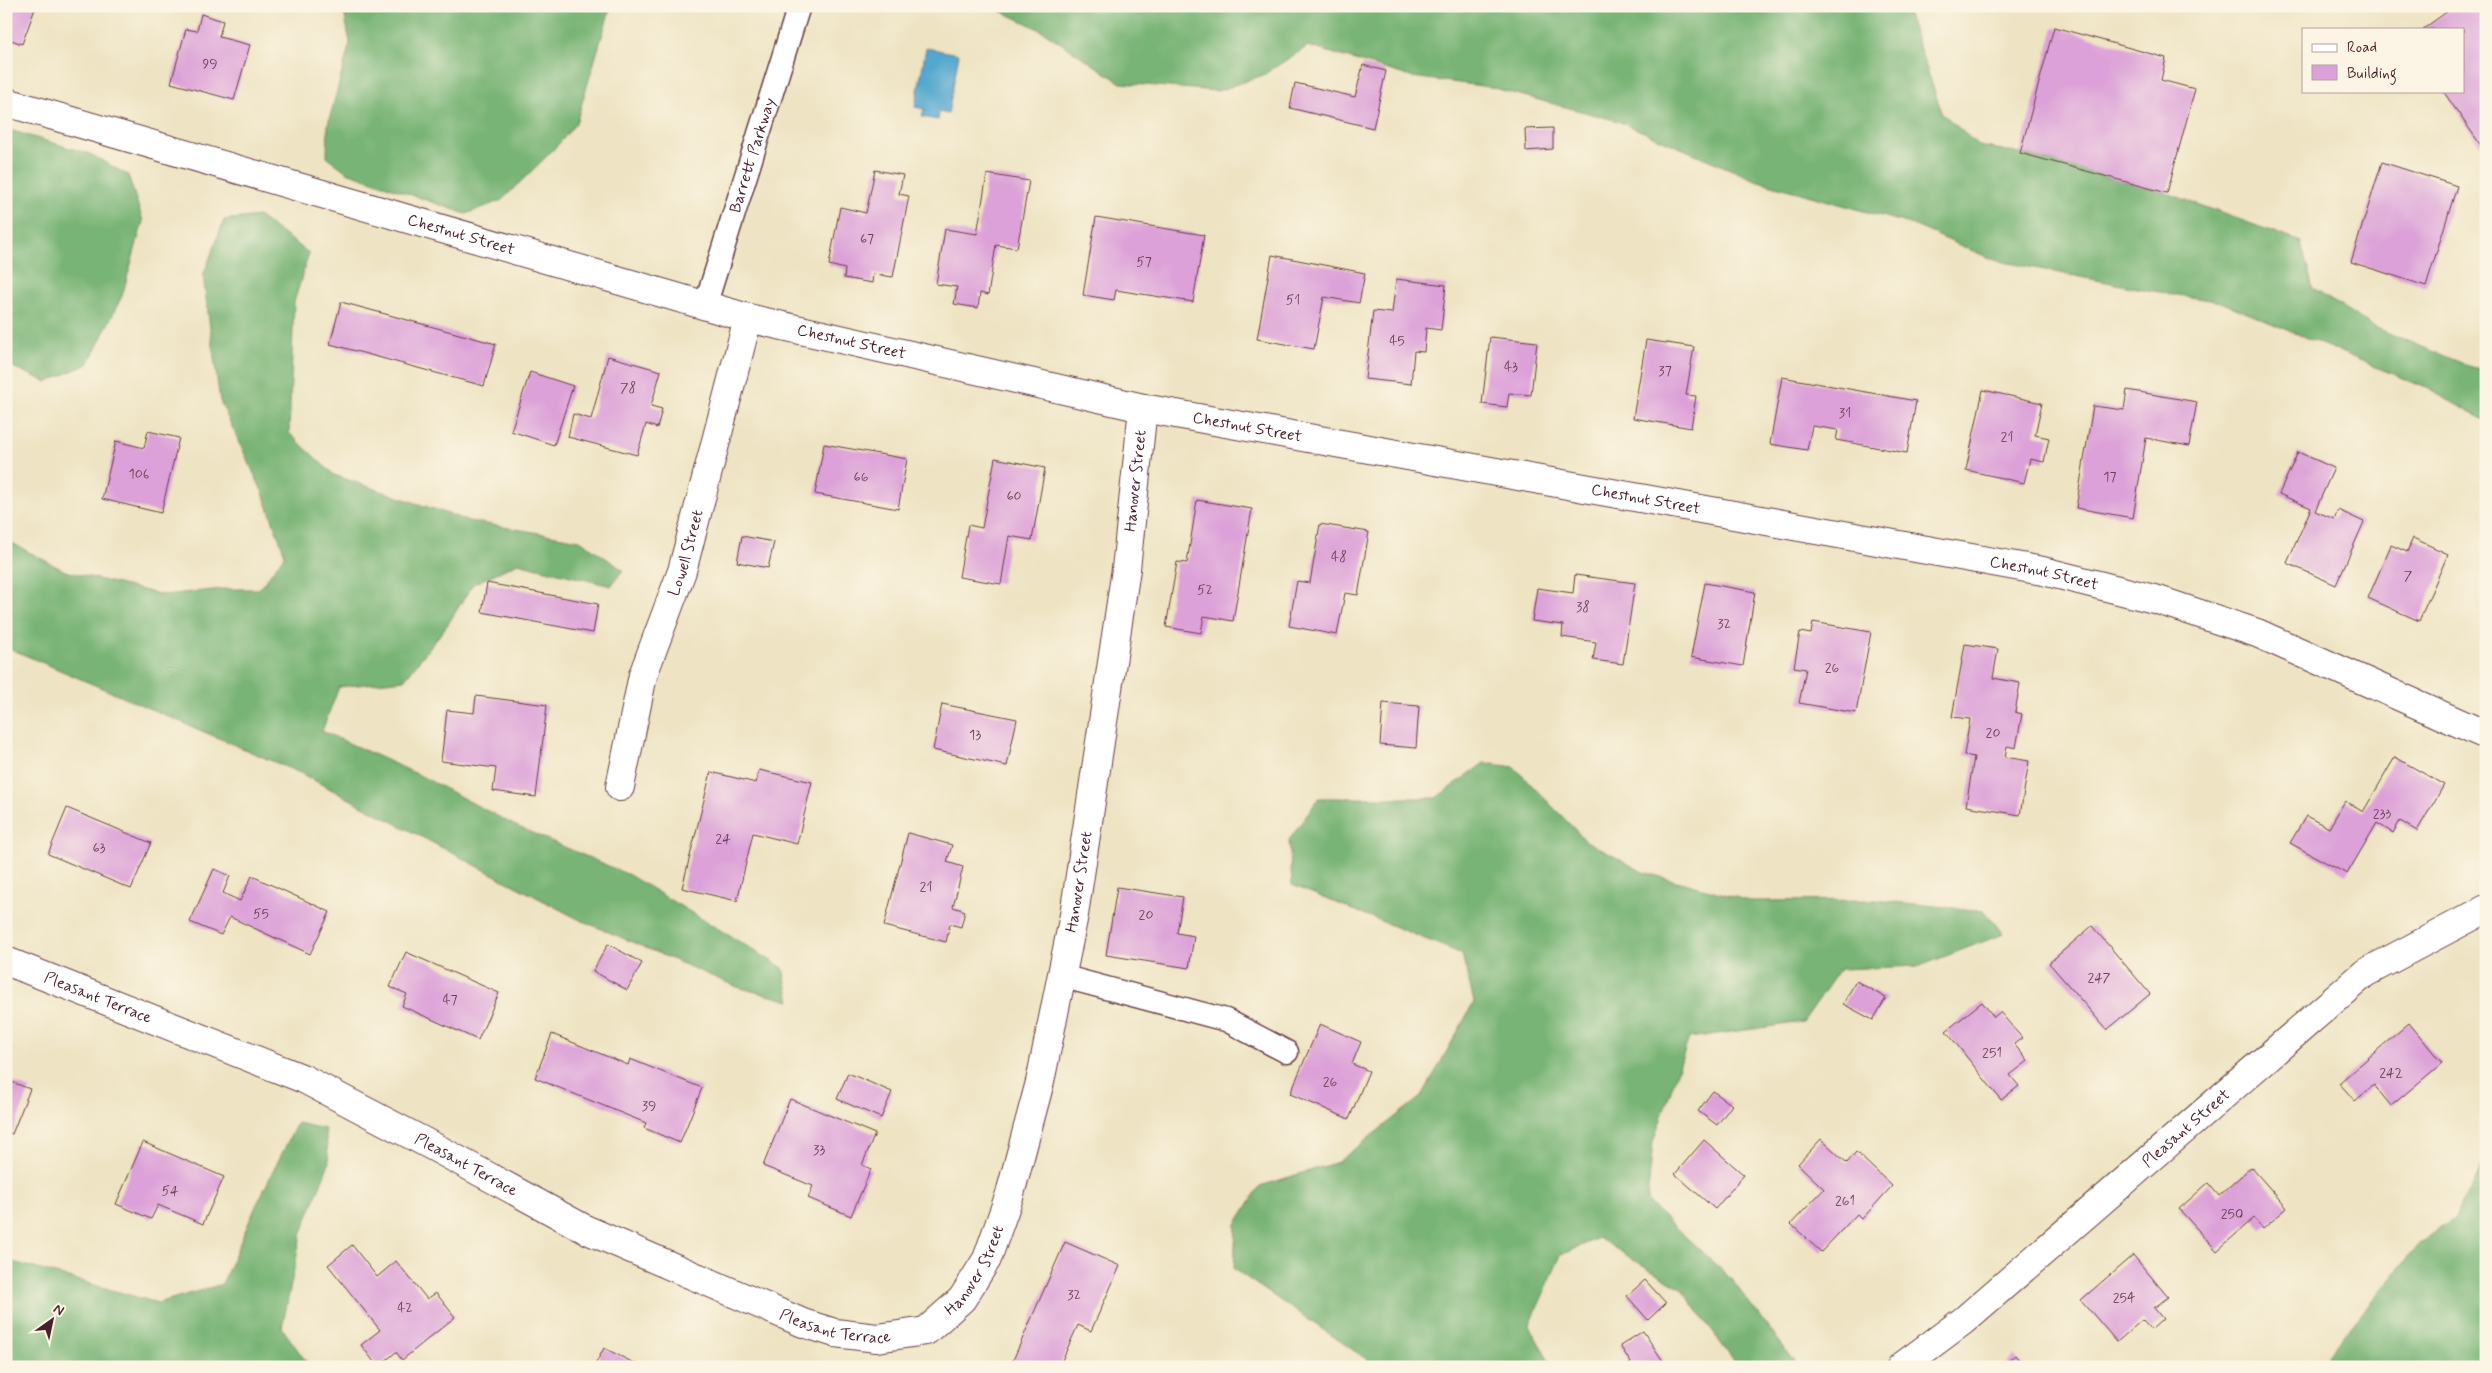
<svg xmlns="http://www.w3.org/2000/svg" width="2492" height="1373" font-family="Mynerve,sans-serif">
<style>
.forest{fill:#78b474;stroke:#616a50}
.water{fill:#53a8cf;stroke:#4e647d}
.building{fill:#dca1d8}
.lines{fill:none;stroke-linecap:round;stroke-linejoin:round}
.lane-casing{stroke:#633c42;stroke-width:25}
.street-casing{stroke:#633c42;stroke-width:30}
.secondary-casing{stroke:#633c42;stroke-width:30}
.lane{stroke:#fff;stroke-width:22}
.street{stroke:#fff;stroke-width:28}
.secondary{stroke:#fff;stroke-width:28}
.labels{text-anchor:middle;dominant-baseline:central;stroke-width:4;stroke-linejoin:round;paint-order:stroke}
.number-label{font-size:14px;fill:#6e4056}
.street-label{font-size:16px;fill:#4a1f2b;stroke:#fcf5e5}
</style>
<rect width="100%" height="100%" fill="#fcf5e5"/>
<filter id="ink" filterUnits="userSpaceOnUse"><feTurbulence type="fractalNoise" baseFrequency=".02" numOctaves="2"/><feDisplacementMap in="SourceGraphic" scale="10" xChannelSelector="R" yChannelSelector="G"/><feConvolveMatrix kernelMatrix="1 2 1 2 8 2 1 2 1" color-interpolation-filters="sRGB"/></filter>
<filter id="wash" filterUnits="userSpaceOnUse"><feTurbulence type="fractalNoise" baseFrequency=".0096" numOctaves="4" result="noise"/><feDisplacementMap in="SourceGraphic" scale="20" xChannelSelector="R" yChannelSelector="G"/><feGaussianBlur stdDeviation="1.12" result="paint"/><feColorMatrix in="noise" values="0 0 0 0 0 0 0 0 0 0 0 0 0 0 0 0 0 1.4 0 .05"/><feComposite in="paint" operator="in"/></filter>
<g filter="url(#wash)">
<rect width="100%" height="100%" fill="#eee3c2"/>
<!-- forest -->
<path class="forest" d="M343 6H611L576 123 556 147 502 200 466 214 347 172 327 157 328 124 350 43Z
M990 6H1905L1942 113 1979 146 2020 153 2167 193 2301 242 2313 289 2374 327 2486 373V421L2426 388 2221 302 2147 290 1994 260 1913 225 1758 181 1618 121 1490 87 1412 77 1308 46 1263 75 1218 91 1121 83 1041 30Z
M6 129 90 154 128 175 143 221 122 296 88 364 47 382 6 364Z
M258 216 309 253 294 302 289 433 334 475 469 521 580 540 623 570 611 586 518 563 473 584 448 624 404 680 339 687 322 731 417 774 516 826 629 875 783 968 790 1001 737 987 578 919 300 773 6 647V540L65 571 163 595 223 589H259L285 555 263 493 220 401 203 276 224 220Z
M1484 763 1514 767 1586 841 1643 872 1750 901 1875 900 1985 911 2003 934 1920 966 1840 969 1803 1022 1689 1038 1653 1142 1647 1201 1730 1278 1799 1367H1738L1681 1288 1598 1238 1561 1255 1529 1326 1553 1367H1378L1234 1269 1236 1224 1260 1186 1338 1162 1422 1096 1474 1002 1462 954 1292 885 1289 840 1319 798H1436Z
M297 1123 325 1129 329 1163 301 1235 282 1328 310 1367H6V1260L158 1303 222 1284 256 1206Z
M2486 1161V1367H2318L2418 1245 2454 1218Z"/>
<!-- water -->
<path class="water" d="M926 48 959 54 948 114 939 112 938 120 922 117 924 109 915 107Z"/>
<g id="blocks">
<!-- building -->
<path class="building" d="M6 6H36L22 44 6 38Z
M2455 6H2486V145L2482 147 2443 91H2463V29H2423Z
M201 14 223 21 219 37 250 45 234 100 171 83 186 29 197 31Z
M2054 27 2166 58 2161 80 2195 89 2167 193 2020 153Z
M1363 65 1386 71 1373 128 1290 108 1295 83 1355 97Z
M1553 128V149L1526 151 1525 129Z
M2382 162 2457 186 2426 286 2351 262Z
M875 170 903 175 899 194 909 196 893 277 873 274 872 283 844 278 845 269 829 265 840 207 866 213Z
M987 174 1029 181 1017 248 996 245 988 295 980 293 978 308 954 304 957 287 936 284 945 229 977 234Z
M1096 217 1204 235 1193 302 1116 290 1114 300 1083 295Z
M1272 255 1365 273 1359 303 1324 297 1314 349 1257 339Z
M1396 279 1446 285 1441 330 1426 328 1424 352 1414 351 1411 384 1365 379 1373 311 1392 313Z
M341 302 496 344 484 386 330 344Z
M1490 337 1537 342 1531 395 1509 393 1507 407 1482 404Z
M1646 340 1694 347 1686 395 1696 396 1691 428 1633 418Z
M608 356 661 371 651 406 662 409 657 428 646 424 637 455 568 437 573 414 591 419Z
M530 372 573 386 554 445 511 431Z
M1782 377 1916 401 1907 453 1836 440 1838 430 1812 426 1807 450 1770 444Z
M1983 390 2042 403 2035 435 2049 438 2044 462 2030 459 2024 483 1966 470Z
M2127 390 2197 402 2189 446 2146 438 2133 518 2076 508 2093 406 2124 410Z
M148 431 179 438 161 513 102 499 116 441 144 448Z
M824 444 907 459 898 509 815 494Z
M2298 452 2334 468 2315 511 2334 519 2338 510 2364 522 2336 585 2287 563 2311 508 2279 494Z
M995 458 1045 468 1032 540 1009 536 1001 584 959 577 968 525 982 528Z
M1197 500 1252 509 1233 621 1204 616 1201 633 1166 627 1177 562 1187 563Z
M1320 524 1369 532 1358 595 1345 593 1337 635 1289 626 1297 581 1310 583Z
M742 536 774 542 768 568 737 562Z
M2413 538 2448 554 2419 621 2368 598 2391 545 2407 552Z
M1575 575 1635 583 1623 664 1593 660 1596 642 1562 637 1563 625 1532 621 1537 588 1573 593Z
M487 583 598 604 593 633 482 612Z
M1705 583 1755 592 1743 666 1691 657Z
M1813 622 1871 632 1856 713 1799 703 1806 669 1794 667 1800 632 1811 634Z
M1965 644 1998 649 1993 678 2020 683 2015 712 2022 714 2016 748 2007 746 2005 757 2029 761 2020 815 1966 806 1974 757 1964 755 1970 719 1952 717Z
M476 696 547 705 536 797 493 791 496 768 441 761 447 710 474 713Z
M1383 703 1419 706 1416 748 1380 745Z
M942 704 1017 719 1007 766 933 750Z
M2395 757 2444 785 2417 831 2400 821 2393 833 2377 823 2347 874 2290 843 2306 816 2329 828 2345 801 2363 812Z
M759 770 812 782 797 844 753 833 737 901 682 888 711 772 756 783Z
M67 808 151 843 131 889 48 854Z
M908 833 952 845 947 862 963 867 953 907 965 911 961 927 950 924 946 942 884 926Z
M214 869 230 876 223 893 240 901 252 876 330 912 310 954 230 917 221 935 190 922Z
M1117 887 1183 897 1177 933 1194 936 1189 968 1106 955Z
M2092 926 2150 994 2107 1030 2049 963Z
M608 944 642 963 627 990 593 971Z
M406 952 499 993 478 1040 402 1006 407 994 390 987Z
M1856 981 1886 998 1873 1020 1843 1004Z
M1982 1002 1994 1017 2000 1012 2022 1038 2014 1044 2028 1061 2010 1075 2019 1086 2001 1100 1946 1031Z
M2409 1023 2442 1063 2391 1106 2374 1085 2355 1101 2339 1083Z
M1320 1024 1361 1042 1352 1064 1369 1071 1349 1119 1290 1094Z
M552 1034 628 1065 630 1059 702 1088 680 1143 644 1128 646 1123 535 1078Z
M848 1073 892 1092 881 1118 837 1099Z
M6 1080 30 1089 12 1134 6 1132Z
M1713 1091 1732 1105 1717 1125 1698 1111Z
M790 1099 875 1134 862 1165 871 1169 851 1216 808 1198 813 1186 763 1166Z
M1821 1139 1847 1163 1856 1152 1892 1186 1862 1219 1857 1214 1821 1252 1791 1224 1824 1189 1798 1164Z
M1704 1140 1744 1175 1715 1209 1675 1174Z
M143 1142 224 1177 203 1224 158 1205 151 1219 116 1204Z
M2251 1167 2287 1208 2263 1229 2254 1218 2217 1251 2179 1209 2208 1183 2219 1196Z
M1065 1242 1120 1266 1091 1331 1078 1325 1059 1367H1010Z
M352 1245 377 1277 396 1261 427 1299 436 1293 455 1317 402 1360 396 1352 378 1367 361 1345 380 1330 328 1265Z
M2133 1255 2168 1297 2154 1308 2163 1319 2151 1330 2142 1320 2117 1342 2081 1300Z
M1645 1280 1666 1303 1648 1320 1627 1296Z
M1643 1331 1667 1367H1625L1631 1363 1620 1346Z
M604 1348 642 1367H594Z
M2015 1355 2025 1367H2001Z"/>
</g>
</g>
<g filter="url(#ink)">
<use href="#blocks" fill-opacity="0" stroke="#633c42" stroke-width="1"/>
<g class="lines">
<defs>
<g id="lane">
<path id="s1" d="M705 306 799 6"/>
<path d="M1061 976 1226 1020 1287 1052"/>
</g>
<g id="street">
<path id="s2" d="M6 102 748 318 1143 408 2043 571 2158 600 2257 633 2486 735"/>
<path id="s3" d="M620 787 643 675 682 571 748 318"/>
<path id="s4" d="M6 961 304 1079 436 1148 585 1229 803 1323 835 1333 877 1338 926 1331 962 1299 987 1259 1010 1194 1040 1082 1074 915 1126 569 1143 408"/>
</g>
<g id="secondary">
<path id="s5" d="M1901 1367 1963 1321 2365 973 2486 909"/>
</g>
</defs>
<!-- lane casing -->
<use href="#lane" class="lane-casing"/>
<!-- street casing -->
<use href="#street" class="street-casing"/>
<!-- secondary casing -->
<use href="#secondary" class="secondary-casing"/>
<!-- lane -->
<use href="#lane" class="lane"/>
<!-- street -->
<use href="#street" class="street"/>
<!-- secondary -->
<use href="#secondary" class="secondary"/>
</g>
</g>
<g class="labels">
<!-- number labels -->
<g class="number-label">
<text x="210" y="64">99</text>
<text x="867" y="239">67</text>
<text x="1144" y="262">57</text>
<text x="1293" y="300">51</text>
<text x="1397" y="341">45</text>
<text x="1511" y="367">43</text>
<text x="1665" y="371">37</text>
<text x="628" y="388">78</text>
<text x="1845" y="413">31</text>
<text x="2007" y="437">21</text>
<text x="139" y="474">106</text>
<text x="861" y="477">66</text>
<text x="2110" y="477">17</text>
<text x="1014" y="496">60</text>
<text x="1339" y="557">48</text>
<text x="2408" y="576">7</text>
<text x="1205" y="590">52</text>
<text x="1583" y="607">38</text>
<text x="1724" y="624">32</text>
<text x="1832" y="668">26</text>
<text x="1993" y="733">20</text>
<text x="975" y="735">13</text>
<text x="2382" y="814">233</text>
<text x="723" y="839">24</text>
<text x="99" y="848">63</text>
<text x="926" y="887">21</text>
<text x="261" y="914">55</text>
<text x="1146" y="915">20</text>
<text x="2099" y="978">247</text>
<text x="450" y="1000">47</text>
<text x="1992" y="1053">251</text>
<text x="2391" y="1073">242</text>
<text x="1330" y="1082">26</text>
<text x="649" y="1106">39</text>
<text x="819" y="1150">33</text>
<text x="170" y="1191">54</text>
<text x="1845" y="1201">261</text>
<text x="2232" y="1214">250</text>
<text x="1074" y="1295">32</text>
<text x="2124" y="1298">254</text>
<text x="405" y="1308">42</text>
</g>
<!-- street labels -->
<g class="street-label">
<text stroke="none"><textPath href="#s1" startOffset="158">Barrett Parkway</textPath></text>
<text stroke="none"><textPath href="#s2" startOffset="474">Chestnut Street</textPath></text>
<text stroke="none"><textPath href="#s2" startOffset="879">Chestnut Street</textPath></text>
<text stroke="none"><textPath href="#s2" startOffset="1284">Chestnut Street</textPath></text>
<text stroke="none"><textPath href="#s4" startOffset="1891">Hanover Street</textPath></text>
<text stroke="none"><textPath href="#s2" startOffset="1689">Chestnut Street</textPath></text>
<text stroke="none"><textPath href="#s3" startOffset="244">Lowell Street</textPath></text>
<text stroke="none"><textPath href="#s2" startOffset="2094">Chestnut Street</textPath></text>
<text stroke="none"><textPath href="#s4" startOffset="1486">Hanover Street</textPath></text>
<text stroke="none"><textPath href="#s4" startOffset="99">Pleasant Terrace</textPath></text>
<text stroke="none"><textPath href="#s5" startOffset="372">Pleasant Street</textPath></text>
<text stroke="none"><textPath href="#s4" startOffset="504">Pleasant Terrace</textPath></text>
<text stroke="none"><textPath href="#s4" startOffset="1081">Hanover Street</textPath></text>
<text stroke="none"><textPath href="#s4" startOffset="909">Pleasant Terrace</textPath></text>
</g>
</g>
<!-- margin -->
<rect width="2492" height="1373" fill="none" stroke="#fcf5e5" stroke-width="25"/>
<!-- legend -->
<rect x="2302" y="28" width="162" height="65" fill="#fcf5e5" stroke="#b59f9b"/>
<rect x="2312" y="44" width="25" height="8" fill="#ffffff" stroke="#b59f9b"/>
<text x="2347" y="52" font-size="15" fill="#4a1f2b">Road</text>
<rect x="2312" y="65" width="25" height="15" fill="#dca1d8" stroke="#b59f9b"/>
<text x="2347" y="78" font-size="15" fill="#4a1f2b">Building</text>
<!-- north arrow -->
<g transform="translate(52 1320) rotate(33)" stroke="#fcf5e5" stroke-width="4" paint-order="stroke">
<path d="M0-4L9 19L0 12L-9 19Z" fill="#4a1f2b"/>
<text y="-8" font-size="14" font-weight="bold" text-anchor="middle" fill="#4a1f2b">N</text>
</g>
</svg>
